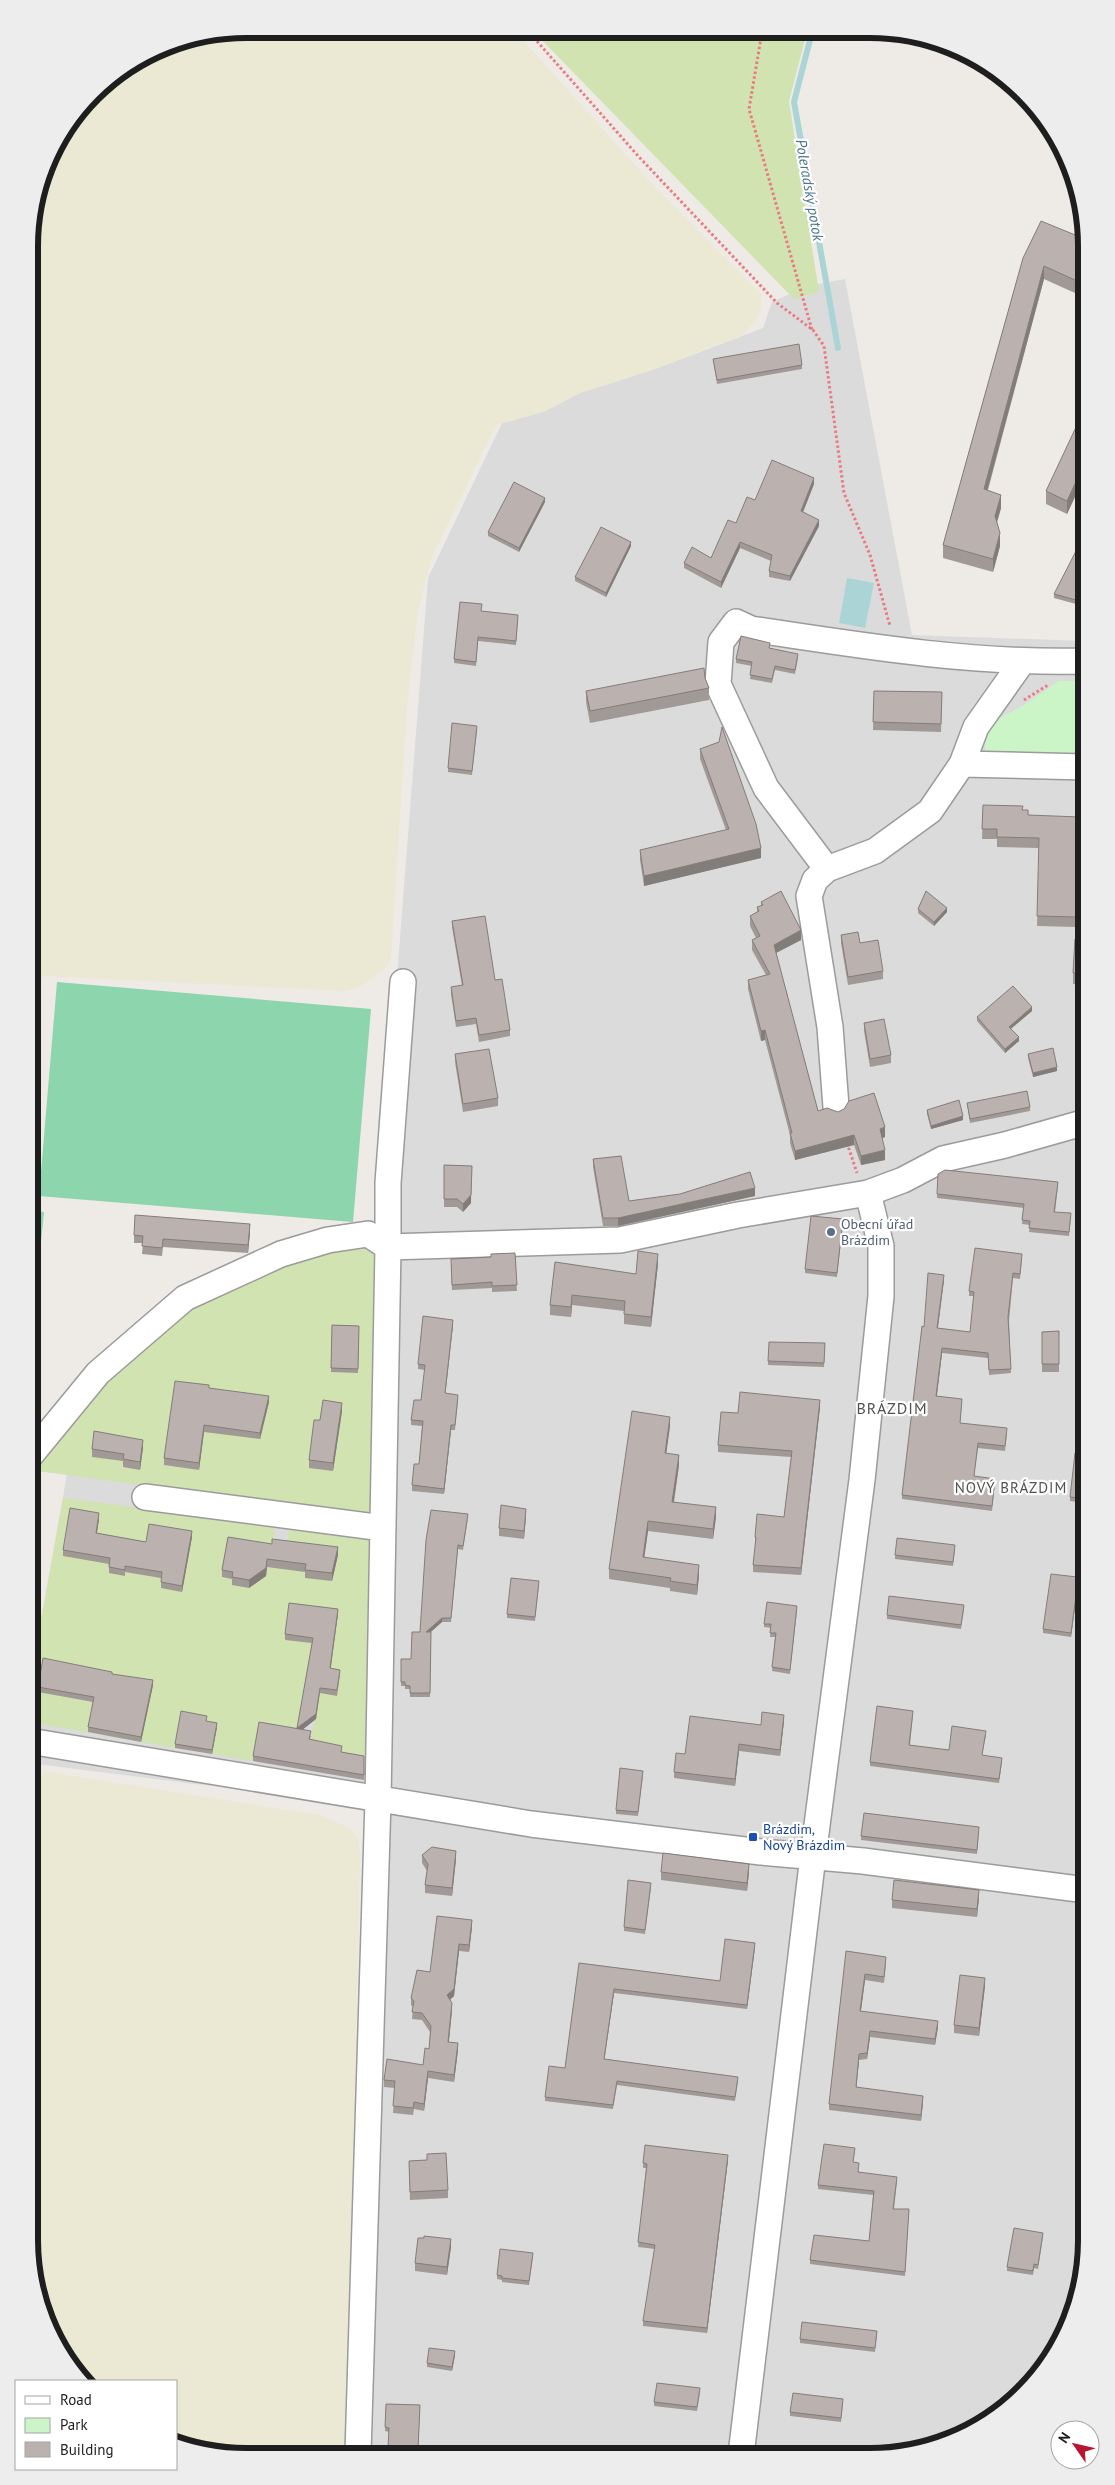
<svg xmlns="http://www.w3.org/2000/svg" width="1115" height="2485" font-family="'PT Sans',sans-serif">
<style>
.residential{fill:#dcdbdc}
.farmland{fill:#ebe9d3}
.grass{fill:#d1e3b1}
.park{fill:#cbf4c7}
.pitch{fill:#8cd5ad}
.water{fill:#abd4d7}
.lines{fill:none;stroke-linecap:round;stroke-linejoin:round}
.stream{stroke:#abd4d7;stroke-width:6}
.minor-casing{stroke:#9b9b9b;stroke-width:28}
.path{stroke:#eb7a80;stroke-width:3;stroke-dasharray:2.5 2.5;stroke-linecap:butt}
.minor{stroke:#fff;stroke-width:25}
.wall{fill:#a19996}
.shaded-wall{fill:#837d7a}
.building{fill:#bbb2af;stroke:#837d7a}
.service-dot{fill:#5c6f8a;stroke:#fff;stroke-width:2}
.transit-dot{fill:#1a4fb4;stroke:#fff;stroke-width:2}
.labels{text-anchor:middle;dominant-baseline:central;stroke-width:4.5;stroke-linejoin:round;paint-order:stroke}
.service-label{font-size:14px;fill:#4e5e75;stroke:#fff;text-anchor:start}
.transit-label{font-size:14px;fill:#164399;stroke:#fff;text-anchor:start}
.water-label{font-size:15px;font-style:italic;fill:#4b778e;stroke:#fff}
.neighbourhood-label{font-size:15px;letter-spacing:1px;fill:#515151;stroke:#fff}
.quarter-label{font-size:16px;letter-spacing:1px;fill:#515151;stroke:#fff}
.rim{fill:none;stroke:#1e1e1e;stroke-width:6}
</style>
<rect width="100%" height="100%" fill="#eeeae6"/>
<!-- residential -->
<path class="residential" d="M845 279 912 635 1086 641V2254L1070 2322 1041 2372 990 2420 926 2449 869 2456 347 2453 368 1806 29 1763V1613L42 1615 67 1474 30 1470 329 1249 376 1248 428 578 502 423 543 412 580 393 658 368 763 328 772 302 808 286Z"/>
<!-- farmland -->
<path class="farmland" d="M246 29 514 30 653 185 761 294V308L756 321 739 338 713 346 658 368 580 393 543 412 496 425 431 559 418 611 407 705 391 958 384 969 363 985 347 991 43 976 29 1026V231L51 149 102 83 163 45Z
M29 1769 319 1815 348 1827 358 1838 360 1851 347 2453 204 2452 176 2443V2381H85L58 2348 36 2296 29 2239Z"/>
<!-- grass -->
<path class="grass" d="M533 31 807 32 789 101 819 292 794 299Z
M376 1249 371 1516 30 1470 104 1383 191 1306 239 1281 326 1250Z
M63 1498 275 1525 273 1545 287 1547 289 1527 373 1537 368 1762 341 1757V1751L309 1744 318 1707 309 1670 297 1734 259 1728 253 1761 212 1754 217 1727 206 1725 207 1720 181 1715 175 1748 29 1722V1613L42 1615Z"/>
<!-- park -->
<path class="park" d="M1059 681H1086V758L985 753 986 726 1024 705Z"/>
<!-- pitch -->
<path class="pitch" d="M57 982 371 1009 353 1222 39 1196Z
M29 1210 44 1212 34 1312H29Z"/>
<!-- water -->
<path class="water" d="M847 578 874 583 865 628 839 623Z
M1086 1135V1172H1075L1076 1137Z"/>
<g class="lines">
<!-- stream -->
<path class="stream" d="M812 32 794 102 838 348"/>
<defs>
<path id="minor" d="M962 764 1086 767
M827 869 766 788 718 684 721 642 736 622 751 629C863 646 973 664 1086 661
M836 1107 830 1027 809 896 815 880 827 869 875 851 930 811 962 764 976 727 1022 662
M29 1457 98 1373 185 1298 281 1254 328 1240 368 1234 388 1247V1183L403 982
M145 1497 383 1528
M29 1741 531 1824 761 1852 863 1861 1086 1890
M358 2453 378 1800 388 1247 620 1240 738 1215 868 1193 903 1180 943 1159 1005 1145 1086 1122
M741 2455 813 1856 862 1480 881 1296V1246L868 1193"/>
</defs>
<!-- minor casing -->
<use href="#minor" class="minor-casing"/>
<!-- path -->
<path class="path" d="M527 30 639 157 777 303 813 330 824 346 844 493 870 555 890 626
M762 32 749 109 812 330
M1024 700 1048 685
M847 1143 857 1173"/>
<!-- minor -->
<use href="#minor" class="minor"/>
</g>
<!-- wall -->
<path class="wall" d="M1086 246V298L1044 279 988 490 1001 508 997 522 1000 546 993 572 943 558V545L1023 258Z
M713 359 802 365V369L717 384Z
M1086 409V473L1067 514 1046 504V491Z
M814 484 803 512 819 526 790 581 769 577V571L771 561 740 548 721 588 684 568V563L711 558 736 523 755 500Z
M545 502 519 552 488 536V532Z
M631 546 606 597 575 581V577Z
M1086 556V578L1076 604 1054 598V594Z
M482 611 518 619 516 645 478 641 476 666 454 663V659Z
M770 648 798 658 795 674 775 670 772 683 750 679 752 666 736 663V659Z
M705 678 709 688V700L590 723 586 702V691Z
M874 691 942 692 941 732 873 730Z
M477 730 472 775 448 772V768Z
M719 742 761 858 644 886 640 860V850L726 830 700 759V749Z
M983 805 1023 810 1028 815 1080 827 1076 927 1037 926 1039 848 997 847V839H982Z
M761 902 801 940 776 953 818 1111 885 1137 882 1138 885 1160 861 1165 854 1145 795 1160 790 1143V1135L765 1040 761 1041 748 989V980L766 975 752 950V940L756 938 750 926V916L757 912V907L761 906Z
M918 909 947 912 934 926 918 913Z
M452 921 495 980 510 1030V1036L479 1042 476 1024 456 1027 451 994V987L462 986 452 927Z
M841 935 883 971V979L848 985 841 943Z
M1086 940V985L1073 984V973Z
M1032 1011 1011 1029 1019 1041 1005 1053 977 1021V1017Z
M864 1023 891 1055V1063L870 1067 864 1031Z
M455 1054 498 1098V1106L463 1112 455 1062Z
M1028 1054 1057 1071 1033 1077 1028 1058Z
M967 1103 1030 1107V1111L970 1123Z
M927 1110 963 1120 931 1129 927 1114Z
M593 1159 629 1201 755 1196 618 1226H603L593 1167Z
M444 1165 472 1166 471 1203 463 1212 457 1207H444Z
M1058 1186 1055 1212 1071 1217 1069 1236 1029 1232 1030 1225 1022 1224 1024 1208 937 1198V1194Z
M843 1223 837 1277 805 1273V1269Z
M250 1232 248 1253 163 1247 162 1256 142 1254 143 1243H134V1235Z
M515 1253 517 1291 492 1292V1288L452 1290 451 1264 491 1257Z
M1022 1259 1020 1279 1013 1278 1009 1321 1011 1373 989 1375 988 1358 942 1353 937 1396 962 1404 960 1423 1007 1433 1005 1451 978 1448 974 1476 995 1483 992 1511 902 1499V1495L924 1327 944 1280 938 1328 970 1332 974 1296H969V1291Z
M555 1262 636 1274 658 1264 651 1327 624 1324V1311L572 1305 571 1317 550 1315V1305Z
M332 1325 359 1326 358 1373 331 1372Z
M453 1325 445 1393 458 1400 455 1430H451L444 1494 412 1491V1485L419 1464 422 1426 411 1425V1420L421 1400 425 1370 418 1369V1364Z
M1059 1331V1372H1042V1332Z
M825 1343 824 1367 768 1365V1361Z
M209 1388 269 1402 260 1439 204 1432 199 1470 164 1465V1458Z
M820 1407 801 1575 753 1572V1565L756 1544H755V1537L784 1517 791 1457 718 1452V1445L738 1413Z
M342 1411 333 1471 309 1468V1460Z
M670 1426 666 1453 679 1465 674 1503 716 1517 713 1539 648 1531 644 1557 699 1575 697 1595 670 1591V1588L609 1579V1569Z
M143 1448 140 1470 123 1467V1461L92 1457V1449Z
M1086 1454V1503L1070 1501V1497Z
M526 1516 524 1539 499 1536V1528Z
M468 1518 463 1550 458 1549 451 1622H442L431 1632 430 1697H410V1689H405V1686H401V1659H411L420 1632Z
M99 1519 97 1533 146 1542 192 1537 182 1592 161 1588V1578L125 1572V1576L109 1573V1564L63 1556V1550Z
M228 1537 338 1555 332 1581 305 1578V1572L267 1567 266 1576 249 1588 232 1585V1579L222 1577V1570Z
M955 1549 953 1566 895 1559V1555Z
M1086 1578 1085 1601 1076 1600 1071 1637 1043 1633V1629Z
M539 1585 535 1621 507 1618V1614Z
M964 1609 961 1629 887 1619V1615Z
M797 1610 790 1674 772 1671 775 1637H770L771 1628 764 1627V1624Z
M338 1614 330 1668 340 1675 337 1696 320 1693 316 1719 302 1730 311 1736 310 1739 342 1752 364 1756V1780L253 1761V1756L297 1729 312 1643 285 1640V1634Z
M112 1674 153 1685 141 1742 88 1732V1727L93 1702 38 1692V1687Z
M913 1715 910 1745 949 1750 986 1735 982 1755 1002 1762 999 1783 870 1766V1762Z
M784 1721 780 1756 739 1751 735 1786 674 1778V1772L685 1754 761 1725Z
M217 1727 212 1754 175 1748V1744Z
M643 1775 638 1816 616 1814V1810Z
M979 1831 977 1854 861 1840V1836Z
M422 1855 456 1859 452 1896 425 1893V1885L427 1871 422 1863Z
M661 1872H749L747 1891 661 1880Z
M651 1887 645 1934 624 1931V1927Z
M979 1897 977 1917 892 1908V1900Z
M472 1927 469 1952 459 1951 454 1996 450 2000 452 2010 449 2042 458 2050 454 2082 428 2078 424 2111 414 2109 413 2115 393 2113 395 2088 384 2087V2080L423 2065 429 2049 430 2032 422 2020 412 2019 413 2007 411 2005V1998L430 1972Z
M755 1947 747 2009 614 1993 604 2059 738 2081 735 2101 617 2085 613 2109 545 2101V2097L565 2068 579 1963 720 1981Z
M846 1951 886 1963 884 1983 865 1980 861 2011 938 2027 935 2045 870 2037 867 2059 859 2060 856 2087 923 2102 921 2121 829 2110V2104Z
M985 1986 979 2036 954 2033V2025Z
M1086 2069V2090H1079V2086Z
M855 2151 853 2162 859 2172 897 2181 894 2209H909L905 2276 810 2264V2260L869 2241 873 2195 818 2189V2185Z
M427 2160 448 2190V2198L410 2200 409 2161Z
M728 2160 707 2333 643 2326V2321L655 2249 638 2247 646 2168H643V2163Z
M1043 2237 1038 2269 1034 2268 1033 2275 1007 2271V2267Z
M424 2238 451 2247 447 2275 415 2271V2263Z
M533 2257 529 2285 502 2282V2280L497 2279V2275Z
M877 2335 875 2352 800 2343V2339Z
M455 2355 452 2371 427 2367V2363Z
M700 2392 697 2411 654 2406V2402Z
M843 2403 841 2422 790 2416V2412Z
M386 2404 420 2405 418 2453H388L389 2432 385 2431Z"/>
<!-- shaded-wall -->
<path class="shaded-wall" d="M1044 266V279L984 502V489Z
M1086 460V473L1067 514V501Z
M814 478V484L801 517V511Z
M1001 495V508L995 529V516Z
M545 498V502L519 552V548Z
M819 520V526L790 581V576Z
M1000 533V546L993 572V559Z
M631 542V546L606 597V593Z
M740 542V548L721 588V582Z
M1086 574V578L1076 604V600Z
M1080 817V827L1076 927V917Z
M761 848V858L644 886V876Z
M947 908V912L934 926V922Z
M801 930V940L774 954V945Z
M1032 1007V1011L1009 1030V1027Z
M765 1030V1040L761 1041V1031Z
M1019 1037V1041L1005 1053V1049Z
M1057 1067V1071L1033 1077V1073Z
M963 1116V1120L931 1129V1126Z
M885 1127V1137L880 1139V1129Z
M854 1135V1145L795 1160V1151Z
M885 1150V1160L861 1165V1156Z
M755 1188V1196L618 1226V1218Z
M471 1195V1203L463 1212V1204Z
M250 1224V1232L248 1253V1245Z
M658 1254V1264L651 1327V1317Z
M944 1275V1280L937 1333V1328Z
M572 1295V1305L571 1317V1307Z
M453 1320V1325L445 1398V1393Z
M942 1348V1353L936 1401V1396Z
M269 1396V1402L260 1439V1433Z
M820 1400V1407L801 1575V1568Z
M342 1403V1411L333 1471V1463Z
M670 1417V1426L665 1463V1453Z
M204 1425V1432L199 1470V1463Z
M451 1425V1430L444 1494V1489Z
M143 1440V1448L140 1470V1462Z
M679 1455V1465L672 1512V1502Z
M716 1507V1517L713 1539V1529Z
M526 1509V1516L524 1539V1531Z
M99 1513V1519L96 1539V1533Z
M648 1521V1531L643 1567V1557Z
M192 1531V1537L182 1592V1586Z
M338 1547V1555L332 1581V1573Z
M267 1559V1567L266 1576 249 1588V1580Z
M699 1565V1575L697 1595V1585Z
M1076 1596V1600L1071 1637V1633Z
M338 1609V1614L330 1674V1668Z
M442 1618V1622L426 1636V1632Z
M153 1680V1685L141 1742V1737Z
M320 1688 316 1719 297 1734V1728Z
M784 1715V1721L780 1756V1750Z
M217 1723V1727L212 1754V1750Z
M739 1744V1751L735 1786V1779Z
M456 1851V1859L452 1896V1888Z
M749 1864V1872L747 1891V1883Z
M979 1890V1897L977 1917V1909Z
M472 1920V1927L469 1952V1945Z
M755 1943V1947L747 2009V2005Z
M459 1944V1951L454 1996 447 2002V1995Z
M865 1974V1980L860 2017V2011Z
M985 1978V1986L979 2036V2028Z
M614 1989V1993L604 2063V2059Z
M452 2003V2010L448 2049V2042Z
M938 2021V2027L935 2045V2039Z
M870 2031V2037L867 2059V2053Z
M458 2043V2050L454 2082V2075Z
M859 2054V2060L856 2093V2087Z
M428 2071V2078L424 2111V2104Z
M923 2096V2102L921 2121V2115Z
M728 2155V2160L707 2333V2328Z
M451 2239V2247L447 2275V2267Z
M455 2351V2355L452 2371V2367Z"/>
<!-- building -->
<path class="building" d="M1041 221 1085 239 1086 246V285L1044 266 984 489 1001 495 995 516 1000 533 993 559 943 545 1023 258Z
M799 344 802 365 717 380 713 359Z
M1085 408 1086 409V460L1067 501 1046 491Z
M772 460 814 478 801 511 819 520 790 576 769 571 772 555 740 542 721 582 684 563 692 547 711 558 728 520 736 523 747 497 755 500Z
M514 482 545 498 519 548 488 532Z
M601 527 631 542 606 593 575 577Z
M1076 551 1086 556V574L1076 600 1054 594Z
M460 602 482 604 481 611 518 615 516 641 478 637 476 662 454 659Z
M741 636 770 643 769 648 798 654 795 670 775 666 772 679 750 675 752 662 736 659Z
M704 668 705 678 709 688 590 711 586 691Z
M874 691 942 692 941 724 873 722Z
M452 723 477 726 472 771 448 768Z
M722 727 756 824 761 848 644 876 640 850 729 829 700 749 719 742Z
M983 805 1023 806 1022 810H1028V815L1080 817 1076 917 1037 916 1039 838 997 837V829H982Z
M781 891 801 930 774 945 818 1111 827 1108 838 1112 844 1109 849 1101 874 1093 885 1127 880 1129 885 1150 861 1156 854 1135 795 1151 790 1133H792L765 1030 761 1031 748 980 770 974 752 940 760 936 750 916 759 911 757 907 763 905 761 902Z
M926 891 947 908 934 922 918 909Z
M485 916 495 980 502 979 510 1030 479 1035 476 1018 456 1021 451 987 463 985 452 921Z
M858 932 860 943 878 940 883 971 848 977 841 935Z
M1075 939 1086 940V974L1073 973Z
M1013 986 1032 1007 1009 1027 1019 1037 1005 1049 977 1017Z
M884 1019 891 1055 870 1059 864 1023Z
M1053 1048 1057 1067 1033 1073 1028 1054Z
M489 1049 498 1098 463 1104 455 1054Z
M1027 1091 1030 1107 970 1119 967 1103Z
M959 1100 963 1116 931 1126 927 1110Z
M621 1156 629 1201 680 1194 750 1172 755 1188 618 1218H603L593 1159Z
M444 1165 472 1166 471 1195 463 1204 457 1199H444Z
M945 1170 1058 1182 1054 1212 1071 1213 1069 1232 1029 1228 1030 1221 1022 1220 1024 1204 937 1194 938 1174Z
M135 1215 250 1224 248 1245 163 1239 162 1248 142 1246 143 1236 134 1235Z
M811 1216 843 1219 837 1273 805 1269Z
M975 1248 1022 1254 1020 1274 1013 1273 1008 1317 1011 1369 989 1370 988 1353 942 1348 936 1396 962 1399 960 1423 1007 1428 1005 1446 978 1443 974 1476 995 1479 992 1506 902 1495 922 1326 924 1327 928 1273 944 1275 937 1328 970 1332 974 1292 969 1291Z
M638 1251 658 1254 651 1317 624 1314 625 1301 572 1295 571 1307 550 1305 555 1262 636 1274Z
M515 1253 517 1285 492 1286V1282L452 1285 451 1259 491 1257V1254Z
M423 1316 453 1320 445 1393 458 1395 455 1425H451L444 1489 412 1485 414 1464H419L423 1421 411 1420 414 1400H421L425 1365 418 1364Z
M332 1325 359 1326 358 1369 331 1368Z
M1059 1331V1364H1042V1332Z
M769 1342 825 1343 824 1363 768 1361Z
M175 1381 209 1385V1388L269 1396 260 1433 204 1425 199 1463 164 1458Z
M740 1392 820 1400 801 1568 753 1565 756 1537H755L757 1514 784 1517 792 1451 718 1445 721 1412 738 1413Z
M323 1400 342 1403 333 1463 309 1460 314 1420H320Z
M632 1411 670 1417 665 1453 679 1455 672 1502 716 1507 713 1529 648 1521 643 1557 699 1565 697 1585 670 1581 671 1578 609 1569Z
M94 1431 143 1440 140 1462 123 1459 124 1454 92 1449Z
M1075 1453 1086 1454V1499L1070 1497Z
M501 1505 526 1509 524 1531 499 1528Z
M70 1508 99 1513 96 1533 146 1542 149 1524 192 1531 182 1586 161 1582 162 1572 125 1566V1570L109 1567 110 1558 63 1550Z
M431 1510 468 1514 463 1546 458 1545 451 1618H442L426 1632H431L430 1693H410V1686L405 1685V1682H401V1659H411L412 1632H420L426 1540Z
M228 1537 272 1544V1539L338 1547 332 1573 305 1570 306 1564 267 1559 266 1568 249 1580 232 1577 233 1572 222 1570Z
M897 1538 955 1545 953 1562 895 1555Z
M1051 1574 1086 1578 1085 1597 1076 1596 1071 1633 1043 1629Z
M511 1578 539 1581 535 1617 507 1614Z
M889 1596 964 1605 961 1625 887 1615Z
M767 1602 797 1606 790 1670 772 1667 776 1633H770L771 1624H764Z
M289 1603 338 1609 330 1668 340 1670 337 1690 320 1688 316 1714 297 1728 313 1638 285 1634Z
M43 1658 112 1672V1674L153 1680 141 1737 88 1727 94 1697 38 1687Z
M877 1706 913 1711 909 1745 949 1750 952 1726 986 1731 982 1755 1002 1758 999 1779 870 1762Z
M181 1711 207 1716 206 1721 217 1723 212 1750 175 1744Z
M762 1712 784 1715 780 1750 739 1744 735 1779 674 1772 676 1753 685 1754 690 1716 761 1725Z
M259 1722 311 1731 309 1739 342 1746 341 1752 364 1756V1775L253 1756Z
M620 1768 643 1771 638 1812 616 1810Z
M864 1813 979 1827 977 1850 861 1836Z
M432 1847 456 1851 452 1888 425 1885 428 1864 422 1855Z
M663 1853 749 1864 747 1883 661 1872Z
M628 1880 651 1883 645 1930 624 1927Z
M894 1880 979 1890 977 1909 892 1900Z
M437 1916 472 1920 469 1945 459 1944 454 1989 447 1995 452 2003 448 2042 458 2043 454 2075 428 2071 424 2104 414 2102 413 2108 393 2106 395 2081 384 2080 387 2059 423 2065 425 2048 429 2049 431 2026 422 2013 412 2012 414 2001 411 1998 417 1970 430 1972Z
M725 1939 755 1943 747 2005 614 1989 604 2059 738 2077 735 2097 617 2081 613 2105 545 2097 549 2066 565 2068 579 1963 720 1981Z
M846 1951 886 1957 884 1977 865 1974 860 2011 938 2021 935 2039 870 2031 867 2053 859 2054 856 2087 923 2096 921 2115 829 2104Z
M960 1975 985 1978 979 2028 954 2025Z
M1081 2068 1086 2069V2086H1079Z
M824 2144 855 2148 853 2162 859 2163 858 2172 897 2177 893 2209H909L905 2272 810 2260 814 2235 869 2241 874 2191 818 2185Z
M645 2145 728 2155 707 2328 643 2321 655 2245 638 2242 647 2164 643 2163Z
M446 2153 448 2190 410 2192 409 2161 427 2160V2154Z
M1014 2228 1043 2233 1038 2265 1034 2264 1033 2271 1007 2267Z
M424 2236 451 2239 447 2267 415 2263 418 2238H424Z
M500 2249 533 2253 529 2281 502 2278V2276L497 2275Z
M802 2322 877 2331 875 2348 800 2339Z
M429 2348 455 2351 452 2367 427 2363Z
M657 2383 700 2388 697 2407 654 2402Z
M793 2393 843 2399 841 2418 790 2412Z
M386 2404 420 2405 418 2450 388 2449 389 2428 385 2427Z
M621 2450V2455H598V2451Z
M804 2451 839 2454 838 2456H804Z"/>
<!-- markers -->
<circle class="service-dot" cx="831" cy="1232" r="5"/>
<rect class="transit-dot" x="748" y="1832" width="10" height="10" rx="2.5"/>
<g class="labels">
<!-- service labels -->
<g class="service-label">
<text x="841" y="1224">Obecní úřad<tspan x="841" dy="16">Brázdim</tspan></text>
</g>
<!-- transit labels -->
<g class="transit-label">
<text x="763" y="1829">Brázdim,<tspan x="763" dy="16">Nový Brázdim</tspan></text>
</g>
<!-- water labels -->
<g class="water-label">
<text transform="translate(810 190) rotate(80)">Poleradský potok</text>
</g>
<!-- neighbourhood labels -->
<g class="neighbourhood-label">
<text x="1011" y="1487">NOVÝ BRÁZDIM</text>
</g>
<!-- quarter labels -->
<g class="quarter-label">
<text x="892" y="1408">BRÁZDIM</text>
</g>
</g>
<!-- crop -->
<path d="M0 0H1115V2485H0ZM246 38H870A208 208 0 0 1 1078 246V2240A208 208 0 0 1 870 2448H246A208 208 0 0 1 38 2240V246A208 208 0 0 1 246 38Z" fill="#ededed" fill-rule="evenodd"/>
<path class="rim" d="M246 38H870A208 208 0 0 1 1078 246V2240A208 208 0 0 1 870 2448H246A208 208 0 0 1 38 2240V246A208 208 0 0 1 246 38Z"/>
<!-- legend -->
<rect x="15" y="2380" width="162" height="90" fill="#ffffff" stroke="#a5a5a5"/>
<rect x="25" y="2396" width="25" height="8" fill="#ffffff" stroke="#a5a5a5"/>
<text x="60" y="2405" font-size="15" fill="#1e1e1e">Road</text>
<rect x="25" y="2418" width="25" height="15" fill="#cbf4c7" stroke="#a5a5a5"/>
<text x="60" y="2430" font-size="15" fill="#1e1e1e">Park</text>
<rect x="25" y="2442" width="25" height="15" fill="#bbb2af" stroke="#a5a5a5"/>
<text x="60" y="2455" font-size="15" fill="#1e1e1e">Building</text>
<!-- north arrow -->
<g transform="translate(1075 2445) rotate(304)"><circle r="24" fill="#ffffff" stroke="#a5a5a5"/>
<path d="M0-4L9 19L0 12L-9 19Z" fill="#b8152e"/>
<text y="-8" font-size="14" font-weight="bold" text-anchor="middle" fill="#1e1e1e">N</text>
</g>
</svg>
